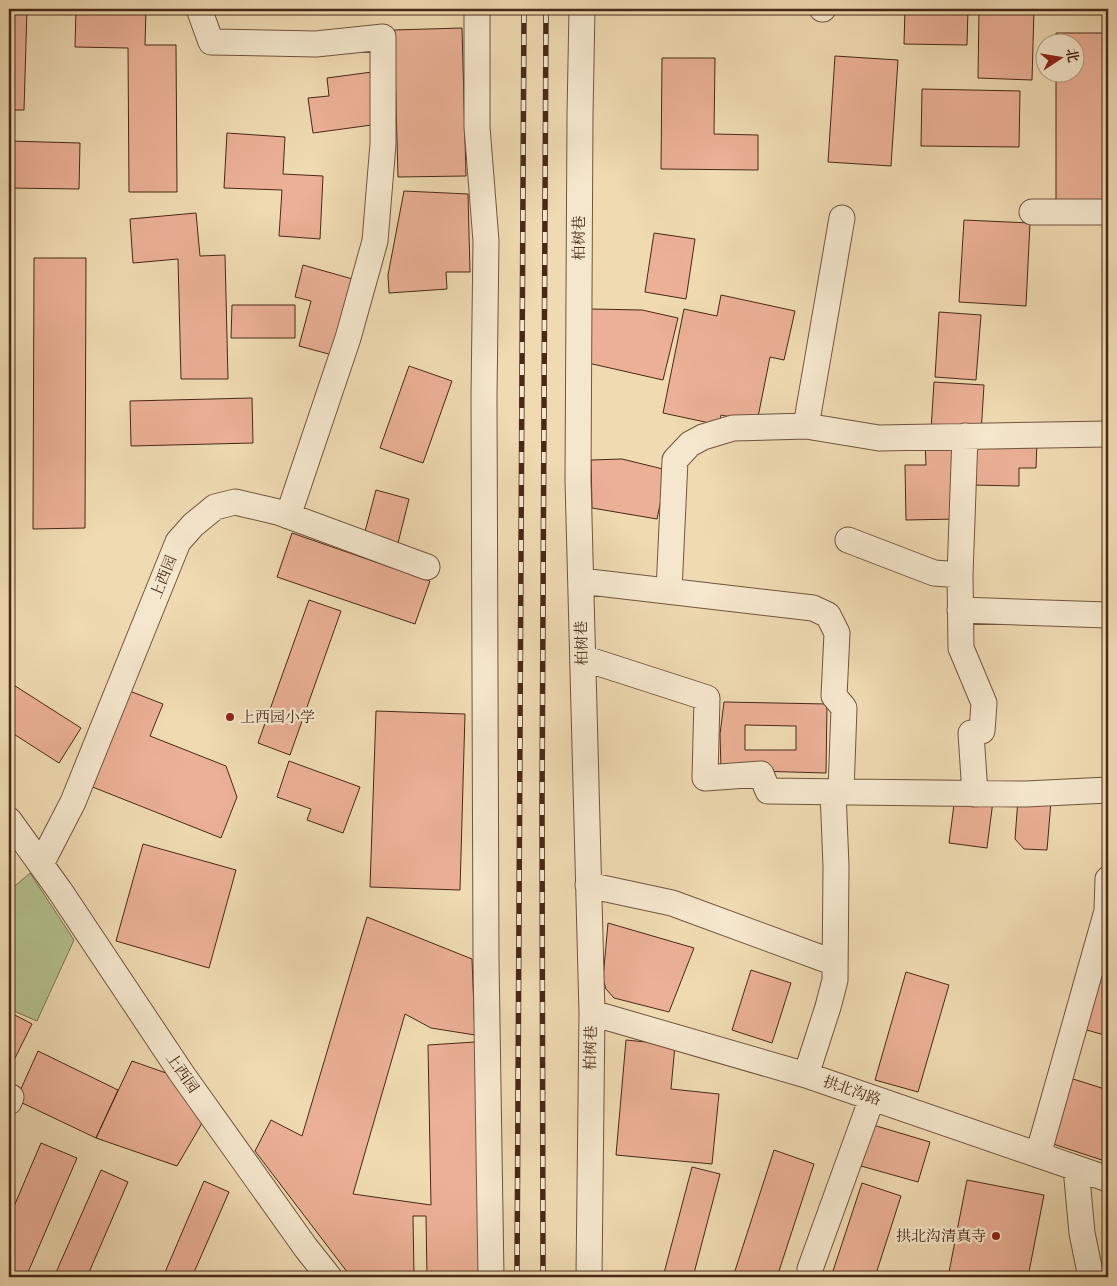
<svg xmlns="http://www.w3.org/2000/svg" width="1117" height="1286" font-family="'IM FELL English','Noto Serif SC',serif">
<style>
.green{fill:#b4c18f;stroke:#7e7553}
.building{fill:#ebb096;stroke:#482917;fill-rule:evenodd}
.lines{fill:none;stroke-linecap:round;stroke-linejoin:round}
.minor-casing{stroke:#72553e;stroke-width:27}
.minor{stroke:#f5e7cd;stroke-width:25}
.rail-casing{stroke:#482917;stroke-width:5.5}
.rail{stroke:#f5e7cd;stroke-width:4;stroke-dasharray:11;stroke-linecap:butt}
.poi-dot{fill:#8f2418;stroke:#f5e7cd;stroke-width:2}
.labels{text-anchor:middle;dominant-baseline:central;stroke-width:4.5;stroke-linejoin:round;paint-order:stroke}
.street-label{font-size:15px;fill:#482917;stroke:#f5e7cd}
.poi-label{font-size:15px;fill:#482917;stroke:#f5e7cd;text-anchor:start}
</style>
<rect width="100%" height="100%" fill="#efdab2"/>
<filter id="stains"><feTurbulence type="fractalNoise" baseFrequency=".004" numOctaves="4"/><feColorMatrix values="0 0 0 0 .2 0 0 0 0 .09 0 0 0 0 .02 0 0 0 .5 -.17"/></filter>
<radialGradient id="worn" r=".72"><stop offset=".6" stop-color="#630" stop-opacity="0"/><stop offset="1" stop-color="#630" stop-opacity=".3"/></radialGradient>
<!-- green -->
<path class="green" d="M30 873 74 940 37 1021 9 1009V891Z"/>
<!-- building -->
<path class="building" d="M9 9H27L24 110H9Z
M76 9H146L145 45H176L177 192H129L128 48 75 47Z
M905 9H968L967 45 904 44Z
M979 9H1034L1032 80 978 78Z
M462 28 466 176 398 177 394 30Z
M1056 33H1108V207H1056V72H1074V42H1056Z
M835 56 898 60 891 166 828 162Z
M662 58H715L714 134 758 135V170L661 169Z
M372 72 379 124 313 133 308 98 329 96 327 78Z
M922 89 1020 91 1019 147 921 146Z
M227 133 285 137 283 174 323 176 320 239 279 236 282 190 224 188Z
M9 141 80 143 79 189 9 188Z
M404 191 468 194 470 272H446L447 289 389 293 388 275Z
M196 213 200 256 225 255 228 379H181L178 259 133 263 130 219Z
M964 220 1030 223 1026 306 959 302Z
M654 233 695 239 686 299 645 292Z
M34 258H86L85 528 33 529Z
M303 265 356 280 336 356 299 346 311 301 295 297Z
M721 295 795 311 784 360 770 357 757 422 721 415 719 425 663 413 684 309 717 316Z
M232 305H295V338H231Z
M591 309 642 310 678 318 663 380 588 363Z
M939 312 981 315 976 380 935 377Z
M409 366 452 381 423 463 380 448Z
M934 382 984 385 981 433 931 430Z
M252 398 253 443 131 446 130 401Z
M971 440 1037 441 1036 468H1019V486L970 485Z
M925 442 955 445 957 519 906 520 905 465H926Z
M622 459 667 470 657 519 592 508 591 460Z
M376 490 409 499 396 551 362 543Z
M292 533 430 581 415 624 277 577Z
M309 600 341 611 290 755 258 743Z
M9 682 81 728 59 763 9 731Z
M127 690 163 704 150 736 226 766 237 797 221 838 90 786Z
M724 702 827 704 826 773 721 770 720 734ZM745 725 796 726V750H745Z
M376 711 465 714 460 890 370 887Z
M289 761 360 787 343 833 307 820 311 809 277 797Z
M955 797 993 801 987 848 949 843Z
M1018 799 1051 801 1047 850 1024 849 1015 839Z
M143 844 236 870 209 968 116 941Z
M367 917 472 959 475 1035 431 1028 405 1014 353 1194 431 1205 428 1045 475 1042 482 1277H427L426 1216H413L414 1277H351L255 1151 271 1120 302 1136Z
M608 923 694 948 669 1012 614 998 606 989 603 979Z
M1095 965 1108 969V1036L1076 1027Z
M751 970 791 983 772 1043 732 1030Z
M906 972 949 985 918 1092 875 1080Z
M9 1012 32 1024 9 1070Z
M626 1040 675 1045 671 1089 719 1094 712 1164 616 1155Z
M38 1051 118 1090 96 1138 16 1100Z
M132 1061 166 1073 178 1080 205 1118 177 1166 96 1138Z
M1070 1078 1108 1090V1162L1050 1143Z
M873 1125 930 1142 918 1182 861 1166Z
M41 1143 77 1158 26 1277H20L9 1272V1218Z
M774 1150 814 1164 777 1277H733Z
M692 1167 720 1174 693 1277H663Z
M101 1170 128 1182 87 1277H54Z
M967 1180 1044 1195 1028 1277H948Z
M204 1181 229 1192 192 1277H163Z
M862 1183 901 1196 875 1277H831Z"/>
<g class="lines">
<defs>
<path id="minor" d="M199 9 211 42 316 44 383 37V144L375 241 348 338 288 516
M477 9V127L486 241 484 396 486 960 491 1277
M582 9 580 115 578 480 592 1013 589 1277
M822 9H823
M1032 212H1108
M806 426 842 218
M965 436 960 575 961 648 984 703 982 731 971 733 975 794
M848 540 934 573 960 575
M581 581 813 608 828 615 837 633 834 696 844 708 841 792
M669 591 675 460 690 444 703 437 733 428 806 426 879 438 1108 434
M960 610 1108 615
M583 658 707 698 705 778 761 774 768 791 1026 794 1108 790
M9 820 60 891 182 1074 306 1248 329 1277
M41 864 73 802 178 542 193 525 215 507 235 502 278 512 427 567
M588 885 672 903 835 963
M592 1013 806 1075 1108 1179
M806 1075 828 1007 835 980 836 866 833 792
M9 1102 11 1097
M1038 1155 1107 911 1108 879
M1076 1168 1082 1233 1091 1277
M810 1269 872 1098"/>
</defs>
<!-- minor casing -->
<use href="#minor" class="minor-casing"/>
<!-- minor -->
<use href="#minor" class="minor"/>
<defs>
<path id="rail" d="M517 1277 524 9
M543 1277 542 807 546 9"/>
</defs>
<!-- rail casing -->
<use href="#rail" class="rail-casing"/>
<!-- rail -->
<use href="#rail" class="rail"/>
</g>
<!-- markers -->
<g class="poi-dot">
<circle cx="230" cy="717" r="5"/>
<circle cx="996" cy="1236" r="5"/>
</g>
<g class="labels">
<!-- street labels -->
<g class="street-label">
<text transform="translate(579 238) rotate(-90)">柏树巷</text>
<text transform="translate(164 577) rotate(-68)">上西园</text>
<text transform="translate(582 643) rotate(-91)">柏树巷</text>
<text transform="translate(591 1048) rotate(-89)">柏树巷</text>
<text transform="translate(182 1073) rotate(55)">上西园</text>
<text transform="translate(852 1091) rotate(19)">拱北沟路</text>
</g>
<!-- poi labels -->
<g class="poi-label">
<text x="240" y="717">上西园小学</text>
<text x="986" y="1236" text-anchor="end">拱北沟清真寺</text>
</g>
</g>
<!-- margin -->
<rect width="1117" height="1286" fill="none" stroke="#efdab2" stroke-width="30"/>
<rect x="10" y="10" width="1097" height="1266" fill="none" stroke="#482917" stroke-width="2.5"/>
<rect x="15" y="15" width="1087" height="1256" fill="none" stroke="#482917"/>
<!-- north arrow -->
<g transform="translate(1060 58) rotate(78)"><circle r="24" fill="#f5e7cd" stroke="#b09b84"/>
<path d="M0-4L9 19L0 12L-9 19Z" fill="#8f2418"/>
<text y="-8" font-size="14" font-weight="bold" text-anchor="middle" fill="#482917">北</text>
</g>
<rect width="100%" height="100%" filter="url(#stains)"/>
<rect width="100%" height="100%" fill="url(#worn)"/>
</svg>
